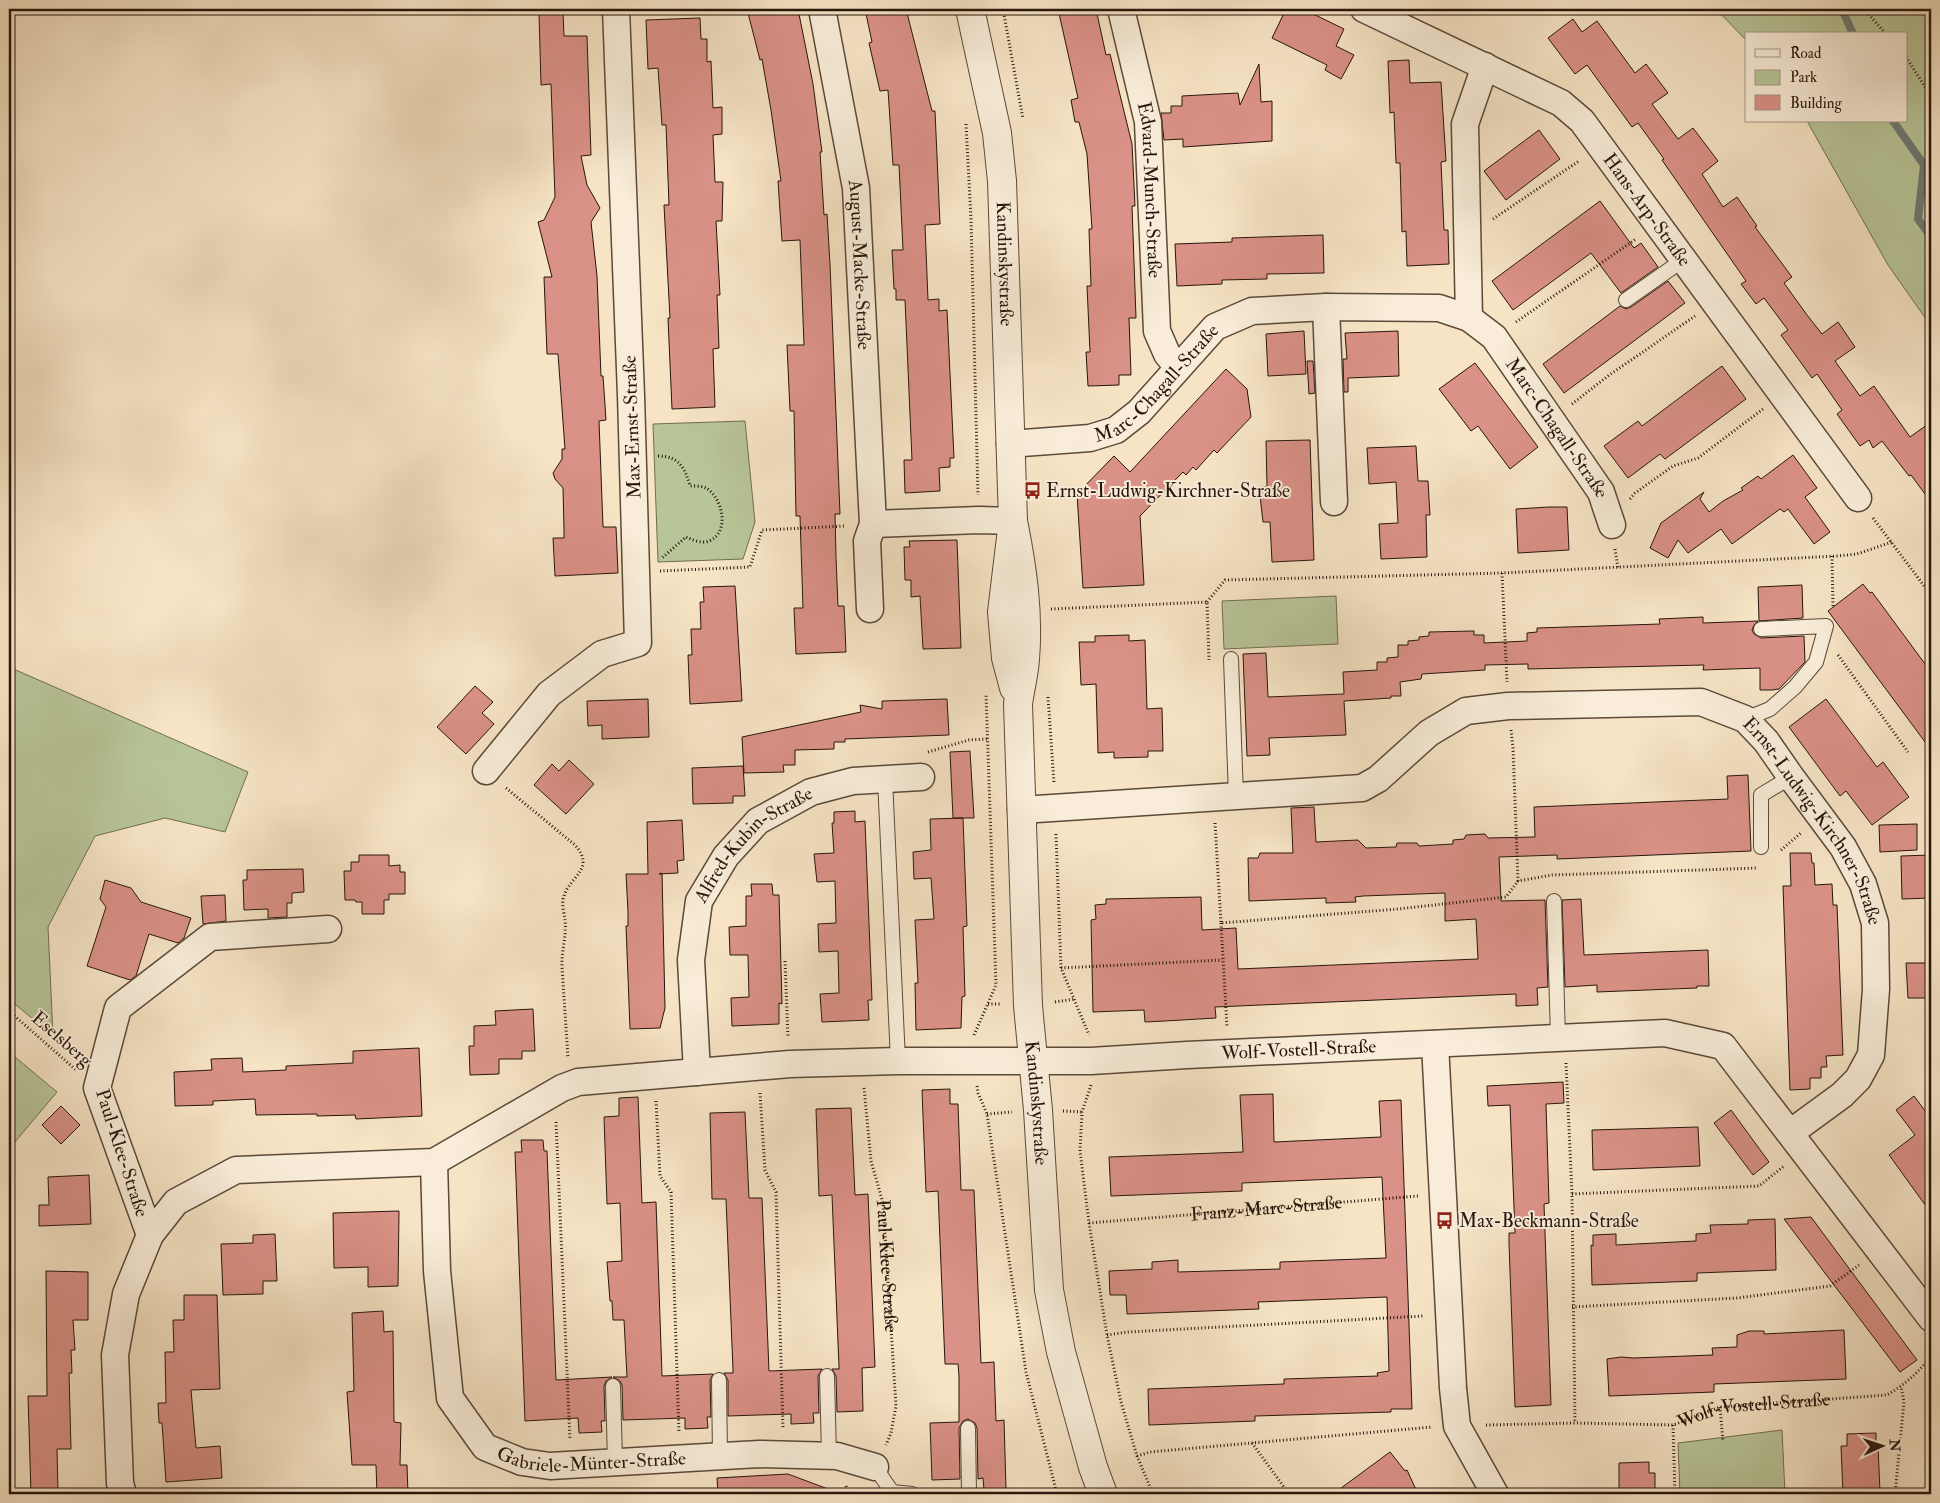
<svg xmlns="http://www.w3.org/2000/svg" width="1940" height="1503" font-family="'IM FELL Double Pica',serif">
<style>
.green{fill:#b8c598;stroke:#706d52}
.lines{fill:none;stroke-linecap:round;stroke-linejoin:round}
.stream{stroke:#6e7a73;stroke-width:8}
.building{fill:#da9187;stroke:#27150c}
.service-casing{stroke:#5b493a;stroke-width:16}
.minor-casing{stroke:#5b493a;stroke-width:29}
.tertiary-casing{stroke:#5b493a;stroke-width:30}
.path{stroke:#27150c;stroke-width:3;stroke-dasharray:1 2.5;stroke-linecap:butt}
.service{stroke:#f9edd9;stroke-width:14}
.minor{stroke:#f9edd9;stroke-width:26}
.tertiary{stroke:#f9edd9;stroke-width:28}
.labels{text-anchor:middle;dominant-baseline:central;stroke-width:4;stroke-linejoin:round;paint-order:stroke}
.street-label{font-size:19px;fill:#27150c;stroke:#f9edd9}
.poi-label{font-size:19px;fill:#27150c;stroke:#f9edd9;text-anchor:start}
</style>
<rect width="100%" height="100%" fill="#f6e4c5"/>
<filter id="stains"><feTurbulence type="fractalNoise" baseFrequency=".004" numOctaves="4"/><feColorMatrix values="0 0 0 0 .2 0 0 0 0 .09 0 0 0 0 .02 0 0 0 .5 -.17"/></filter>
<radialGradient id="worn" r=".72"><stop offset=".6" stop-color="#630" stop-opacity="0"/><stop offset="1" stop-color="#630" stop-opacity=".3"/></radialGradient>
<!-- green -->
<path class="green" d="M1716 9H1931V326L1888 265 1807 121H1906V34H1746V40Z
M745 421 755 522 743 559 658 562 653 424Z
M1336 596 1338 644 1224 649 1222 601Z
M9 667 248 772 225 832 165 818 95 836 48 927 53 1036 9 999Z
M9 1052 57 1092 9 1149Z
M1782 1430 1785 1494H1680L1678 1443Z"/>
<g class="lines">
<!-- stream -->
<path class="stream" d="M1842 9 1853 34
M1893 121 1924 165 1918 219 1931 237"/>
</g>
<!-- building -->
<path class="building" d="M764 9H798L813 84 822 152H820L824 215 827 214 830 264 840 514H835L836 557 838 606H844L846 652 796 654 794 608H803L800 516H796L794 411H790L787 345H804L800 240 782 241 778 181H781L771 110 762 59 760 60 748 13Z
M865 9H906L932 111H935L940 224 925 225 928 300 939 299V311L947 310 954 458H950V467L939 468 940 491 905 493 904 460H912L905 300H896V289H894L892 250H903L899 165H893L888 90 880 91 869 43 872 42Z
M1058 9H1096L1106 55 1110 54 1132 144 1135 206H1132L1136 318H1129L1131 375H1119V385L1088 386 1086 352H1090L1087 286H1091L1089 229H1092L1087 154 1079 122H1075L1071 100 1078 98Z
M1286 9H1303L1344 29 1336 46 1354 55 1341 79 1325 70 1327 65 1272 38Z
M563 12 564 36H587L591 155 581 156 587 185 600 208 591 222 597 276 601 376H603L606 420 599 421 603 527H616L618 573 555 576 553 538H564V529L563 488 555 479 553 473 562 459V449H565L558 354H547L544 277H552L538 222 544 220 555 197 551 84 541 85 539 13Z
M700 18 701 39H707V62L711 61 713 108 722 107V134L713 135 715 182H723L722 221H716L720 295H717L719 348 713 349 715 407 672 409 668 318H670L664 205H669L666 125H662L658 68 648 69 646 20Z
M1573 19 1582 32 1597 21 1635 73 1646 64 1668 93 1652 104 1678 139 1693 128 1718 161 1702 174 1723 207 1737 197 1757 226 1755 227 1792 277 1784 283 1807 315 1822 334 1838 322 1855 347 1835 361 1860 396 1874 386 1910 437 1931 422V502L1911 475 1909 476 1882 441 1873 448 1869 440 1860 446 1837 414 1842 410 1817 374 1812 378 1781 335 1788 330 1764 298 1756 304 1741 284 1746 281 1662 160 1664 159 1638 123 1632 127 1587 65 1575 74 1548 38Z
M1409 60 1410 83 1441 82 1446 161 1441 162 1444 230H1448L1449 264 1407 266 1406 231 1402 232 1400 163H1396L1394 112 1390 113 1388 61Z
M1259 64 1261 102 1272 101V141L1183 147V139L1164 140 1161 113H1171V106H1182V96L1238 93 1240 105Z
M1539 130 1560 159 1506 200 1484 171Z
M1600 201 1634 248 1641 243 1658 267 1621 293 1591 253 1513 310 1492 281Z
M1323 235 1324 273 1267 274V279L1222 280V284L1177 286 1175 244 1232 242V238Z
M1668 281 1685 303 1564 393 1543 364 1620 306 1626 309 1631 307Z
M1304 331 1306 374 1268 376 1266 334Z
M1398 331 1399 376 1348 378V392H1344L1343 359H1347L1345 333Z
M1307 361H1313L1315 393 1309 394Z
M1475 363 1538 447 1510 469 1478 426 1471 431 1439 389Z
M1722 366 1746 399 1665 459 1660 454 1628 478 1604 446 1638 421 1642 426Z
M1226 369 1247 389 1251 417 1217 453 1214 450 1196 470 1193 467 1186 475 1183 472 1140 516 1144 585 1083 588 1077 494 1114 456 1130 472Z
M1310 440 1314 560 1272 562 1270 522H1263L1259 487H1267L1266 441Z
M1416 446 1418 481H1428L1430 515H1426L1427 557 1381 559 1379 524 1398 523 1396 482 1369 484 1367 448Z
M1793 455 1817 488 1805 497 1830 532 1814 544 1788 509 1784 512 1780 509 1732 544 1721 529 1688 553 1678 540 1668 558 1650 548 1661 523 1704 492 1700 499 1709 512 1723 501 1743 490 1741 488 1758 476 1761 479Z
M1549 507H1567L1569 550 1518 553 1516 509Z
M957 540 961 648 923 649 920 596 911 597V580H905L904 547H910L909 541Z
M1863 584 1870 593 1872 592 1931 672V750L1828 611Z
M1802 585 1803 618 1759 621 1758 587Z
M735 586 742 701 690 704 688 655H692L691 629H701L700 602H704L703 587Z
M1703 617V623L1758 621 1754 625 1752 630 1754 634 1761 638 1804 636 1805 662 1779 689 1772 690H1760V668L1703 670 1704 665 1528 669V664L1485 665V670L1422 674 1421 679 1400 682 1401 696H1391V698L1344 701 1346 735 1269 738 1270 755 1247 756 1243 654 1266 653 1268 697 1344 694 1343 672 1377 670V662H1387V658L1398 657V645H1408V641L1419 640V637L1429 636V632L1474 631V635H1484V643L1527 641V633L1537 632V628L1660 624 1659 619Z
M1129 635V641L1145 640 1147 709 1162 708 1163 751H1148V757L1114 758V752L1098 753 1096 684 1081 685 1079 642H1095V636Z
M475 686 493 702 482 713 494 724 466 754 437 727Z
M648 699 649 737 602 739V725L588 726 587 701Z
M947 699 949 735 845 739V742H834V749L795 750V765H783L784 772 744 773 742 737 861 712 860 705 882 709V701Z
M1826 699 1877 767 1883 762 1909 797 1872 825 1846 791 1840 796 1789 727Z
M970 751 974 818H953L950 752Z
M569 760 594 784 566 814 534 785 552 764 559 771Z
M743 766 745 796H733V803L693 804 692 768Z
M1748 775 1751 851 1557 859V855L1499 857 1501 901 1545 900 1548 987 1537 988 1538 1005 1516 1006V994L1215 1007 1216 1018 1165 1021 1145 1022 1144 1010 1093 1012 1091 920 1096 919 1095 905 1106 904V899L1201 897 1202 930 1236 928 1238 969 1478 959 1476 919 1445 921V893L1363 896 1355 897 1356 902 1326 903V898L1249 901 1248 858H1258L1260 853H1293L1291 808 1314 807 1316 842 1358 840 1366 848 1396 847 1397 843H1417L1419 846 1453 844V840L1464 839 1466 835 1485 834 1488 838 1535 837 1534 807 1728 799 1727 776Z
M855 811V822L865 821 872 1000H868L869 1020 822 1022 820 994 839 993 838 951 819 952 818 924 836 923 835 881 817 882 814 854 834 853 832 823H834V812Z
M963 818 967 926 963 927 965 996 962 997 961 1028 916 1030 915 983H918L915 920 934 919 931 878 914 879 913 852 931 850 930 819Z
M682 820 684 860 677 861 678 873 659 874 662 873 665 1008 660 1028 630 1029 626 926H628V912L626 874H648L647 822Z
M1917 824V850L1880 852 1879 825Z
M1790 853H1811L1812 863H1814L1815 885 1832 884 1833 905H1837L1843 1055 1826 1056 1827 1067H1821V1078H1810V1089L1790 1090 1783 886H1791Z
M359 855H389V866L400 865V872H405V894H389V900H384V914H362V902H356L355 900H345L344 871H351V862H359Z
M1931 855V898L1902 899 1901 856Z
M303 869 304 892 292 893V903H287V917L268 918V909L244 910 243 880H247V870Z
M105 880 131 888 141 902 191 918 184 938 178 943 149 934 136 976 130 980 87 966 106 907 100 899Z
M751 884H772L773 895H779L782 1004 779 1003V1024L732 1026 731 998 749 997 748 955H730L729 927 746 926V896H752Z
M225 895 226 921 203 924 201 896Z
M1581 899 1584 955 1708 950 1709 986H1697V988L1597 992V985L1565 987 1562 900Z
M1906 963H1931V998H1908Z
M533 1009 535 1051H522V1059H499V1074L470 1075 469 1046H474V1026L496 1025 495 1011Z
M419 1048 422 1116 356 1119 355 1115 317 1116V1114L256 1115 255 1099 213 1101V1105L175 1106 174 1072 212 1070 211 1059 242 1058 243 1072 286 1070V1066L353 1063V1051Z
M1563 1082 1564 1103 1546 1104 1549 1203 1544 1204 1551 1405 1515 1407 1509 1244V1233H1515L1510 1105 1488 1106 1487 1086Z
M950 1089V1104H958L961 1190H974L981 1363 994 1362 996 1421 1004 1420 1006 1489 984 1490 983 1478 978 1479 977 1428 975 1423 968 1419 963 1421 959 1428 960 1479 932 1480 930 1423 959 1422V1376L958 1364H945L938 1191 926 1192 922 1090Z
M1273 1094 1274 1142 1381 1137 1379 1101 1401 1100 1412 1409H1391V1412L1255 1416V1421L1149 1425 1148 1389 1284 1384V1379L1378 1376 1377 1373 1389 1371 1387 1297 1258 1302 1259 1309 1127 1314 1126 1295H1110L1109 1271 1152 1269V1262L1178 1260V1272L1280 1269V1262L1386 1258 1382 1177 1242 1183V1191L1111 1196 1109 1157 1243 1152 1240 1095Z
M1914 1096 1931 1119V1213L1889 1155 1915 1135 1896 1110Z
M638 1097 642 1203 656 1202 662 1376 713 1374 710 1380 711 1417H707L708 1428 685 1429V1418L623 1420 622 1385 620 1381 613 1377H627L624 1320H613L612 1301H610L607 1262 622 1261 620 1203 607 1204 604 1117 619 1116V1098Z
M61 1106 80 1125 61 1144 42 1125Z
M851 1108 855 1195 868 1194 875 1367 862 1368 863 1411 837 1412 836 1376 832 1369H839V1367L832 1195 819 1196 816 1109Z
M1731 1110 1769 1162 1753 1175 1714 1123Z
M745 1112 749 1198H762L769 1371 822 1369 818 1376 819 1413H813L814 1423 791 1424V1414L728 1416V1380L724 1373H733V1370L726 1199H712L710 1113Z
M1698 1127 1700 1166 1593 1170 1592 1130Z
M521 1140H543L544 1151H547L556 1380 612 1377 606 1381 604 1386 605 1421H601L602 1432 579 1433 578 1418 525 1421 515 1152H522Z
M89 1175 91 1224 39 1226V1205H49L48 1177Z
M399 1211 398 1286 368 1287V1267L334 1268 333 1213Z
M1811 1217 1917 1360 1900 1372 1784 1219Z
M1775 1219 1776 1270 1697 1273V1281L1592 1285 1591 1245 1593 1246V1235L1616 1234V1245L1696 1241V1234L1711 1233 1710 1225 1748 1224V1220Z
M275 1234 277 1281H263V1294L223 1295 221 1244 253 1243V1235Z
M46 1271 88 1272V1320H73L75 1350H71L72 1373H69L71 1449H57L58 1494H31L28 1396H47Z
M184 1295H217L220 1389 191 1390 196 1448 220 1446 222 1478 166 1482 162 1423H159L158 1403H166L165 1352H174L173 1320H184Z
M383 1311 384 1332 393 1331 394 1422 401 1423 400 1465H407L408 1494H377L376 1465H352L347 1392 354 1391 352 1313Z
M1844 1330 1846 1379 1714 1384V1392L1609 1396 1607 1359 1621 1357 1634 1358 1713 1355 1712 1348 1737 1347V1335L1749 1331H1764V1334Z
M1876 1433V1445H1878L1880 1492 1876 1494H1843L1841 1446H1847V1434Z
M1390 1452 1405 1471 1407 1470 1418 1494H1333Z
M1649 1462V1473H1655V1492L1654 1494H1619V1463Z
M788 1474 836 1492V1494H718L717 1478Z"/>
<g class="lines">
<defs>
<path id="service" d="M1626 300 1683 260
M1231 659 1236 796
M1745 719 1770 709 1795 687 1816 662 1826 626 1761 629
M885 779 898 1061
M1761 847V795L1791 777
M1554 901 1558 1037
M827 1376 829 1456
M719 1380 720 1456
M613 1386 615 1462
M968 1428 969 1494
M875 1467 892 1492 912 1494"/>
<g id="minor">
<path id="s4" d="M822 9 856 188 873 524 979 520 1013 521"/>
<path id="s5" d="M1121 9 1148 122 1157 331 1167 354 1178 367"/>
<path id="s6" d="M1364 9 1561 103 1582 121 1858 498"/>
<path d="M1326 307 1334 502"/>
<path d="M1469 318 1465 124 1485 66"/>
<path id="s7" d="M1010 444 1090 438 1116 430 1139 412 1215 327 1252 311 1326 307 1439 308 1469 318 1494 337 1601 492 1612 525"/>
<path d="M870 609 867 541 873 524"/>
<path d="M486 771 549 694 602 654 638 643 631 395 616 9"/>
<path id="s8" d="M1021 810 1362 788 1378 779 1429 733 1466 711 1508 706 1701 702 1745 719 1766 741 1791 777 1843 847 1863 884 1875 923 1876 989 1871 1055 1858 1079 1842 1095 1790 1133"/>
<path d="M1435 1044 1453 1388 1457 1426 1495 1494"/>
<path id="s9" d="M697 1072 691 960 699 901 726 856 758 821 811 792 853 781 921 777"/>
<path id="s10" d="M434 1162 437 1271 450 1398 485 1447 522 1462 550 1466 759 1454 837 1456 875 1467"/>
<path d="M150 1235 97 1088 118 1008 210 937 328 929"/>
<path id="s11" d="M123 1494 120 1483 115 1355 126 1294 150 1235 176 1202 236 1170 434 1162 562 1088 578 1082 790 1064 898 1061H1091L1187 1055 1665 1033 1723 1046 1931 1318"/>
</g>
<g id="tertiary">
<path id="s12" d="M970 9 997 133 1002 181 1013 521 1002 612 1006 658 1014 688"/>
<path id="s13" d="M1013 521C1022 566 1029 612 1025 659 1024 674 1020 689 1018 704L1028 1006 1038 1110 1049 1290 1061 1352 1093 1467 1103 1494"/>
</g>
</defs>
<!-- service casing -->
<use href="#service" class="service-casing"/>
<!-- minor casing -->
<use href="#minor" class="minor-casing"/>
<!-- tertiary casing -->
<use href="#tertiary" class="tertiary-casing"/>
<!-- path -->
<g class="path">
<path d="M1003 9 1023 119"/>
<path d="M1864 9 1886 34"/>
<path d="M1906 57 1931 96"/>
<path d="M966 124 971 219 978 495"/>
<path d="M1493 219 1579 161"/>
<path d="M1516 322 1636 239"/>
<path d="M1572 404 1608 376 1695 316"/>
<path d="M658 456C679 456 685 468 690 486 695 486 701 486 706 488 722 497 731 532 709 541 702 544 693 540 686 537L662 558"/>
<path d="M1630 499 1635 493 1673 466 1698 458 1763 409"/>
<path d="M1873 518 1931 595"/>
<path d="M1615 549 1618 568"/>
<path d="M1832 556 1833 608"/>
<path d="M660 571 750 567 762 530 845 526"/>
<path d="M1502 573 1507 682"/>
<path d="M1207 602 1225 580 1502 573 1837 556 1857 554 1892 542"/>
<path d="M1051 609 1207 602 1209 660"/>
<path d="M1838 655 1908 752"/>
<path d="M1048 697 1054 783"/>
<path d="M1511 730 1513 748 1518 881 1552 875 1758 868"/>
<path d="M928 752 969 740 987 739"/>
<path d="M506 788 575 845C596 869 570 876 564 896 561 903 564 913 565 920 567 936 561 951 562 967L568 1058"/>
<path d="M1215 823 1221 923 1398 909 1506 897 1518 881"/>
<path d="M1056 834 1061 968 1089 1035"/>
<path d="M1781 850 1801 833"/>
<path d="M1221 923 1227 1027"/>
<path d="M785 961 788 1038"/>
<path d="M1061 968 1222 960"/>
<path d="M1055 1002 1074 999"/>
<path d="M988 1004H1001"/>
<path d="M9 1011 76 1070"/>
<path d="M974 1035 996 985 986 694"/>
<path d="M1566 1063 1572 1194 1575 1423"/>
<path d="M1091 1085 1082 1112 1080 1151 1089 1223 1107 1335 1121 1402 1137 1456 1153 1494"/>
<path d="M977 1086 978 1093 987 1114 1026 1372 1057 1494"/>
<path id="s1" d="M864 1088 871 1161 883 1203 896 1406 891 1433 886 1445"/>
<path d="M760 1093 765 1170 776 1192 783 1428"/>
<path d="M656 1101 660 1176 671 1192 679 1433"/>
<path d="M1063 1111 1082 1112"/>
<path d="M987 1114 1012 1112"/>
<path d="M556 1122 570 1440"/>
<path d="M1572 1194 1759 1186 1784 1166"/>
<path id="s2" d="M1089 1223 1418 1196"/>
<path d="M1572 1307 1737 1298 1830 1286 1859 1265"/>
<path d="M1107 1335 1128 1332 1423 1316"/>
<path d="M1720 1407 1723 1442"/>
<path id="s3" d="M1486 1425 1575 1423 1673 1425 1720 1407 1887 1395C1904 1385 1920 1372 1931 1355"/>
<path d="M1673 1425 1675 1494"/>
<path d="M1252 1443 1289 1494"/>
<path d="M1137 1456 1150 1452 1432 1427"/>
<path d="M846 1486 849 1494"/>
<path d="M1012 1494H1056"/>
<path d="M1895 1494 1904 1402 1901 1386"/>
</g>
<!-- service -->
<use href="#service" class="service"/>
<!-- minor -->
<use href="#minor" class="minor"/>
<!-- tertiary -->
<use href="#tertiary" class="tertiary"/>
</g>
<!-- icons -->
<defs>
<symbol id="bus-bare" viewBox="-9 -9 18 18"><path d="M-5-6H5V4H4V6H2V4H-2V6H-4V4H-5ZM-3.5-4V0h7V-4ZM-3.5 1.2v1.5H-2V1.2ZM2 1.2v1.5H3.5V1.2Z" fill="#8f2418" stroke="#f9edd9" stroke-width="2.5" paint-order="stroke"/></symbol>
</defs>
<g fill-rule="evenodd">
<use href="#bus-bare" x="1020" y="478" width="25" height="25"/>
<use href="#bus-bare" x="1432" y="1208" width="25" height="25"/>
</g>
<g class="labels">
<!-- street labels -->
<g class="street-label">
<text stroke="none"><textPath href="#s5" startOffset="184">Edvard-Munch-Straße</textPath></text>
<text stroke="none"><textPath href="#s6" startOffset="356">Hans-Arp-Straße</textPath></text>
<text stroke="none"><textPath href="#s12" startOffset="258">Kandinskystraße</textPath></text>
<text stroke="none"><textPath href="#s4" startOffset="259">August-Macke-Straße</textPath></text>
<text stroke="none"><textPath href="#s7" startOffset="168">Marc-Chagall-Straße</textPath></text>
<text transform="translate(632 427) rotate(-92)">Max-Ernst-Straße</text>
<text stroke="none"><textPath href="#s7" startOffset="652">Marc-Chagall-Straße</textPath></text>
<text stroke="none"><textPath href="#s8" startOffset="878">Ernst-Ludwig-Kirchner-Straße</textPath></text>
<text stroke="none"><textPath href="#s9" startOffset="252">Alfred-Kubin-Straße</textPath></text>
<text transform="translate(62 1039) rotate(41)">Eselsberg</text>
<text stroke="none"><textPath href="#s11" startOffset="1460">Wolf-Vostell-Straße</textPath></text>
<text stroke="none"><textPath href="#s13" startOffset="584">Kandinskystraße</textPath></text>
<text transform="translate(122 1153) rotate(72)">Paul-Klee-Straße</text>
<text stroke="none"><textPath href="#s2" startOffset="178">Franz-Marc-Straße</textPath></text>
<text stroke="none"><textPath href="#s1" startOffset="180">Paul-Klee-Straße</textPath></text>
<text stroke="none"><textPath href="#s3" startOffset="270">Wolf-Vostell-Straße</textPath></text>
<text stroke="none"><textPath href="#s10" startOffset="406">Gabriele-Münter-Straße</textPath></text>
</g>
<!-- poi labels -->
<g class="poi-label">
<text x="1046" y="491">Ernst-Ludwig-Kirchner-Straße</text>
<text x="1459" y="1221">Max-Beckmann-Straße</text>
</g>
</g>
<!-- margin -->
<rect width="1940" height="1503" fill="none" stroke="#f6e4c5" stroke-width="30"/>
<rect x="10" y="10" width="1920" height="1483" fill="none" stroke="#27150c" stroke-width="2.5"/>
<rect x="15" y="15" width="1910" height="1473" fill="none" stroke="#27150c"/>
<!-- legend -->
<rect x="1745" y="32" width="162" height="90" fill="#f9edd9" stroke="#a59787"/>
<rect x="1755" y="49" width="25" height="8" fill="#f9edd9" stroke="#a59787"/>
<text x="1790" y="58" font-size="15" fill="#27150c">Road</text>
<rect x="1755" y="70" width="25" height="15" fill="#b8c598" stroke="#a59787"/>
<text x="1790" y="82" font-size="15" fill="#27150c">Park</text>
<rect x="1755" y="95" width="25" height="15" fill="#da9187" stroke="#a59787"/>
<text x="1790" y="108" font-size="15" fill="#27150c">Building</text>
<!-- north arrow -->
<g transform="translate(1882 1446) rotate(87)" stroke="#f9edd9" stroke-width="4" paint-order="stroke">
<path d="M0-4L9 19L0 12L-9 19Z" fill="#27150c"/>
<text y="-8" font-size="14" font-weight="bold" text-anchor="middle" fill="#27150c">N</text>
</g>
<rect width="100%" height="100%" filter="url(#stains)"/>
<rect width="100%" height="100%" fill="url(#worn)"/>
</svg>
